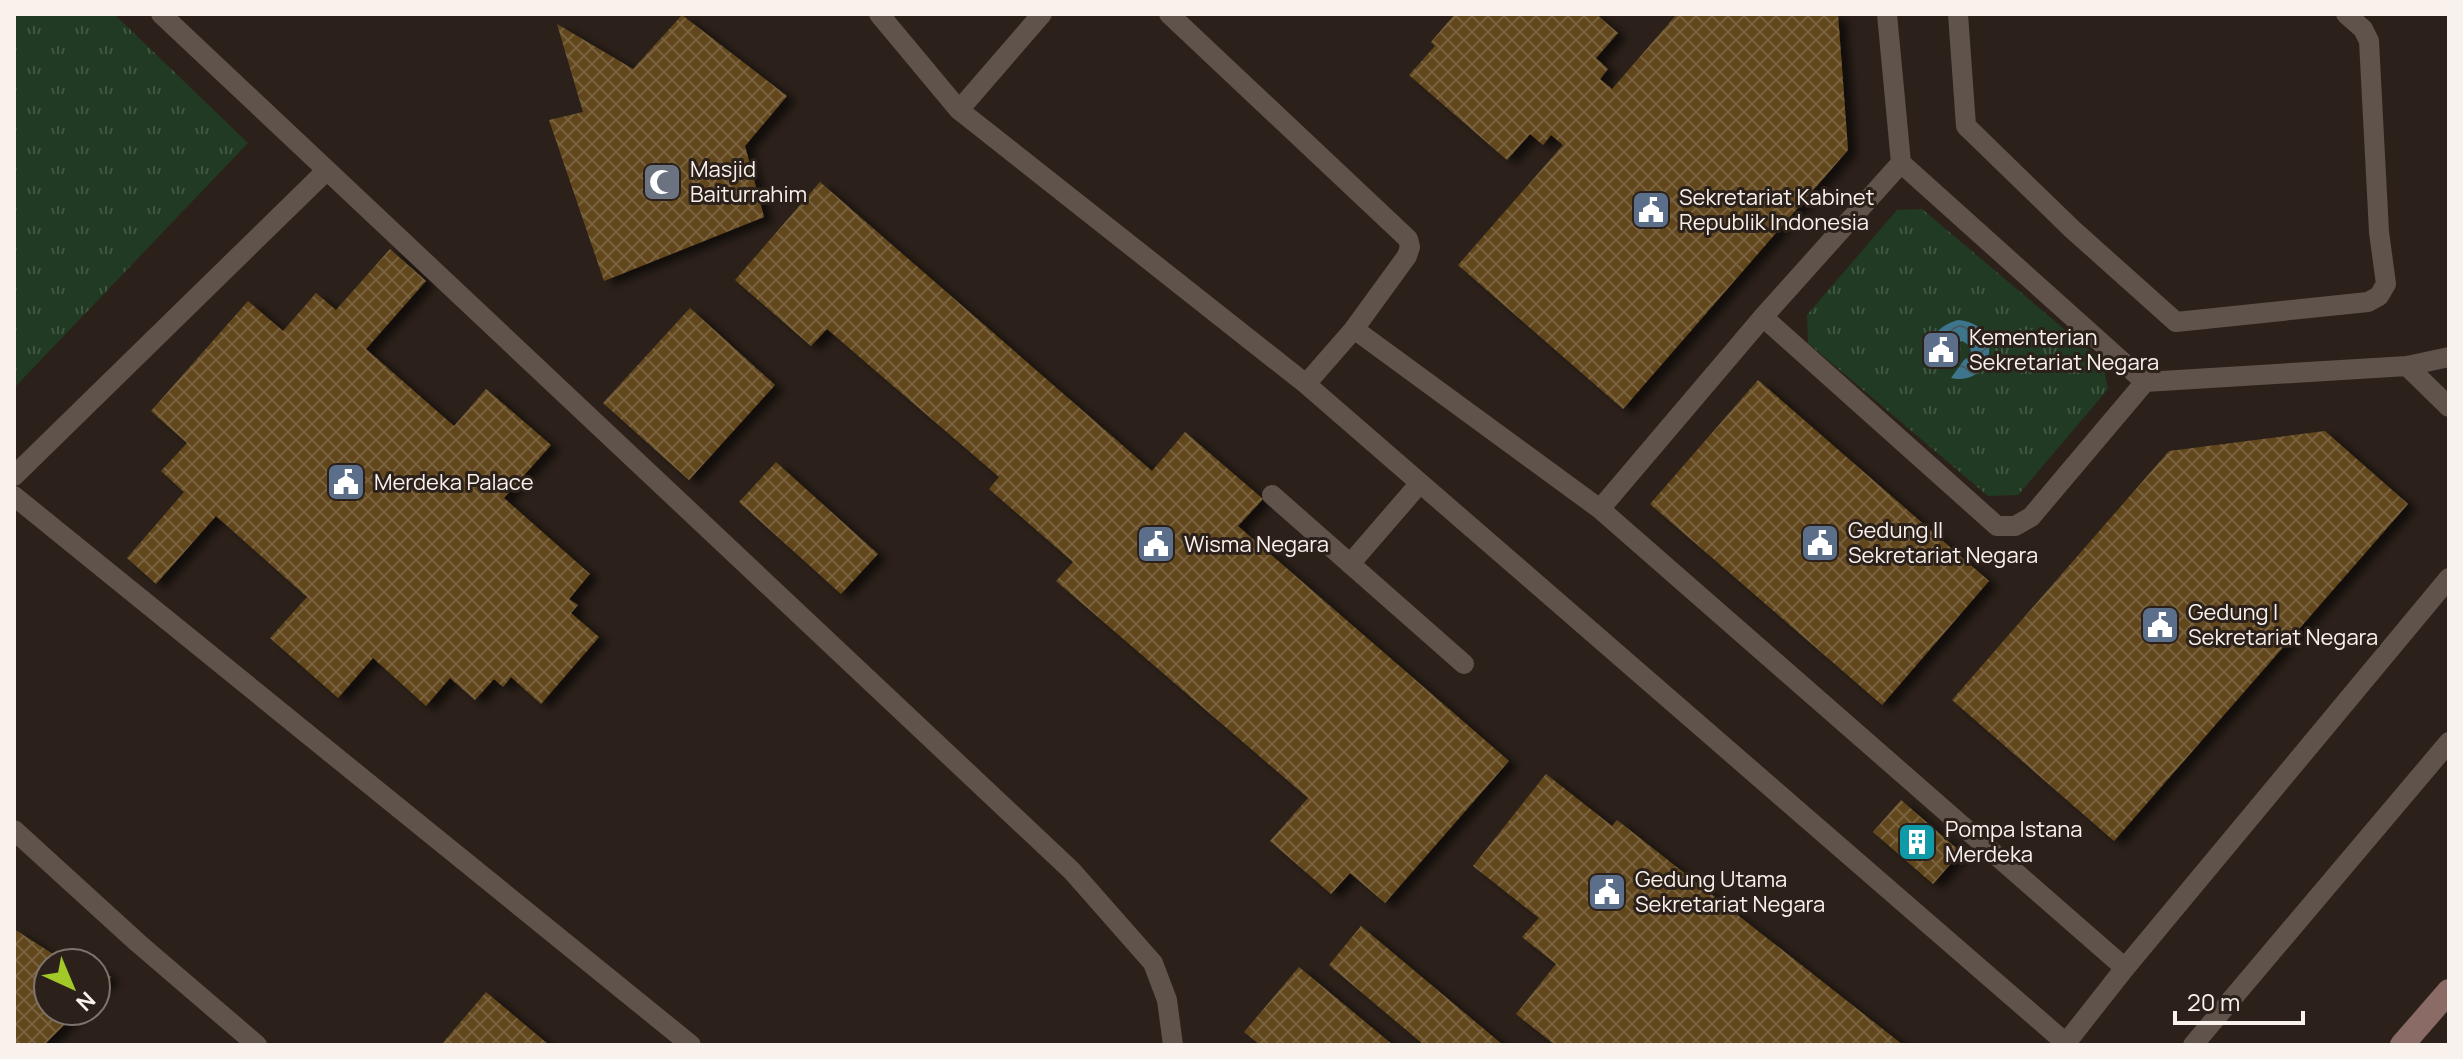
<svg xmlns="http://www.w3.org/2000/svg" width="2463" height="1059" font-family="Manrope,sans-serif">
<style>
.park{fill:url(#park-tufts)}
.water{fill:url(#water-waves)}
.building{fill:url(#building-cross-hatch);filter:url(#shadow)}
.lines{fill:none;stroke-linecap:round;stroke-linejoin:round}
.lane{stroke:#5f534b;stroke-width:20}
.secondary{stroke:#8b6b66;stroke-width:24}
.labels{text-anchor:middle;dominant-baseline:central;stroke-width:6;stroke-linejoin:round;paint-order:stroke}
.poi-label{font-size:22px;fill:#f9f1ec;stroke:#2c211a;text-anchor:start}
</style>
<defs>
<pattern id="park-tufts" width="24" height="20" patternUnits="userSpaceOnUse" patternTransform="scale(2)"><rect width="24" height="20" fill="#213a23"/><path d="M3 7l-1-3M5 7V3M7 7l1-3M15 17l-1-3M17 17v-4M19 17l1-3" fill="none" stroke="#425743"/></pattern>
<pattern id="water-waves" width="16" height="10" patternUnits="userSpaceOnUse" patternTransform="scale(2)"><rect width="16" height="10" fill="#3d768c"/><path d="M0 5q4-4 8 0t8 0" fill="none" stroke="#455d66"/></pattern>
<pattern id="building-cross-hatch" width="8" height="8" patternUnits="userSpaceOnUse" patternTransform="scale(2)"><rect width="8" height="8" fill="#62471d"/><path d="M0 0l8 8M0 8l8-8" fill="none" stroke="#79623e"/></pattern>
<filter id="shadow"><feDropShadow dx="9" dy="5" stdDeviation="4" flood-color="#0009"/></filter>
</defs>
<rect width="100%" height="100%" fill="#2c211a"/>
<!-- park -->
<path class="park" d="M14 14H114L248 143 14 388Z
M1922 209 2102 361 2108 389 2018 495 1988 496 1808 343 1807 315 1897 210Z"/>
<!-- water -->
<path class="water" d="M1958 320C2006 324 1995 387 1951 378L1964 360 1970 356C1972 348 1970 345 1962 341L1956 343 1934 364C1925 342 1936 326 1958 320Z"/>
<!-- building -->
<path class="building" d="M1455 14H1596L1618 33 1596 58 1608 69 1600 79 1612 89 1677 14H1838L1848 150 1623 409 1458 265 1563 145 1551 135 1543 145 1530 134 1507 160 1409 75 1435 46 1431 42Z
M682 15 787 96 745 146 764 217 604 281 549 120 583 112 557 24 633 69Z
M820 182 1152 471 1185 432 1263 499 1238 526 1509 761 1385 903 1350 873 1331 894 1270 841 1308 798 1056 581 1073 562 989 489 999 477 827 329 811 346 735 280Z
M390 249 426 281 366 349 454 426 486 389 551 445 504 498 590 574 569 599 578 605 571 613 599 637 541 704 511 677 503 687 494 679 475 700 450 678 426 706 373 658 338 698 270 638 307 597 216 516 156 584 127 558 184 492 161 471 187 443 151 411 248 301 283 331 316 293 336 310Z
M690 308 775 385 689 480 603 403Z
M1758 380 1989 581 1882 705 1650 504Z
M2325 431 2408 504 2114 841 1952 700 2169 451Z
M776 462 878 554 841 594 739 502Z
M1546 774 1612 826 1617 820 1903 1045H1555L1516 1014 1556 964 1522 937 1539 918 1473 866Z
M1901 800 1961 852 1933 884 1873 832Z
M1361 926 1503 1045H1424L1329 965Z
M14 929 67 963H48V1011H78L44 1045H14Z
M80 953 94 963H68Z
M96 965 111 977 96 992Z
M1299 967 1393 1045H1260L1244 1032Z
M486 992 549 1045H441Z"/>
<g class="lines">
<!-- lane -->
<path class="lane" d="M161 14 1072 871 1153 963 1167 1000 1173 1045
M879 14 959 110 1306 384 2068 1045
M1169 14 1408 239 1410 247 1407 256 1354 329 1306 384
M1958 14 1966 126 2072 229 2176 322 2368 302 2379 296 2386 284 2379 232 2369 41 2363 29 2346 14
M959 110 1042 14
M1901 163 2145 382 2407 366 2449 357
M1763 317 1997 526H2015L2031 517 2145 382
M1354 329 1600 509 2125 968
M2407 366 2449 407
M14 476 327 170
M1272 495 1464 664
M14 496 691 1045
M1600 509 1763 317 1901 163 1887 14
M1350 564 1420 483
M14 830 138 943 257 1045
M2066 1043 2125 968 2449 578
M2193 1045 2449 742"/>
<!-- secondary -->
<path class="secondary" d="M2402 1045 2449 991"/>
</g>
<!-- icons -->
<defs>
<symbol id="mosque-square" viewBox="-11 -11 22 22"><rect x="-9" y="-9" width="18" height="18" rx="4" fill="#6b7280" stroke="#2c211a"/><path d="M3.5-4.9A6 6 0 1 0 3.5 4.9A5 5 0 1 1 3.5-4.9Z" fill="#fff"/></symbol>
<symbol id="civic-square" viewBox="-11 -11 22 22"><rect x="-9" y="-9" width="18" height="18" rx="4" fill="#5c6f8a" stroke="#2c211a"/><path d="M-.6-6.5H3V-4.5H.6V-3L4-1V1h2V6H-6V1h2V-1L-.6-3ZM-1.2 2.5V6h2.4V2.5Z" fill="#fff"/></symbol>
<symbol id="building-square" viewBox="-11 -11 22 22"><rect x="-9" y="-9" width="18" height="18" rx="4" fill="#0f9aa8" stroke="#2c211a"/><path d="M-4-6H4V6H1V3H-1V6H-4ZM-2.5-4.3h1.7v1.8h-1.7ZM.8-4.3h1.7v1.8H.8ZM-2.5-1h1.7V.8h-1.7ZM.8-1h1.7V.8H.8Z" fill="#fff"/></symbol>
</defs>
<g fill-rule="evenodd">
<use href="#mosque-square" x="640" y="160" width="44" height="44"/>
<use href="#civic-square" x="1629" y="188" width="44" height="44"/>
<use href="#civic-square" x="1919" y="328" width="44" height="44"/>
<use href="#civic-square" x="324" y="460" width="44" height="44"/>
<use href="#civic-square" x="1798" y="521" width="44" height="44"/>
<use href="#civic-square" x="1134" y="522" width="44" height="44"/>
<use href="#civic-square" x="2138" y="603" width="44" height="44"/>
<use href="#building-square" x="1895" y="820" width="44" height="44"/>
<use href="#civic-square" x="1585" y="870" width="44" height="44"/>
</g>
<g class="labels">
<!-- poi labels -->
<g class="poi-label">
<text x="690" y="169">Masjid<tspan x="690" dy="25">Baiturrahim</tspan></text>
<text x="1679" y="197">Sekretariat Kabinet<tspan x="1679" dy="25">Republik Indonesia</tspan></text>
<text x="1969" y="337">Kementerian<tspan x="1969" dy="25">Sekretariat Negara</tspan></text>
<text x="374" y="482">Merdeka Palace</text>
<text x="1848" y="530">Gedung II<tspan x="1848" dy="25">Sekretariat Negara</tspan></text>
<text x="1184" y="544">Wisma Negara</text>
<text x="2188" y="612">Gedung I<tspan x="2188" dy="25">Sekretariat Negara</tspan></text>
<text x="1945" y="829">Pompa Istana<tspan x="1945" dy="25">Merdeka</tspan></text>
<text x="1635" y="879">Gedung Utama<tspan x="1635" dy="25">Sekretariat Negara</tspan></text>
</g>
</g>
<!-- border -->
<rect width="2463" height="1059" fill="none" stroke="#f9f1ec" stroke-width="32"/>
<!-- north arrow -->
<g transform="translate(72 987) rotate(136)"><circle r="38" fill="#2c211a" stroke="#7e746e" stroke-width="2"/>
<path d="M0-6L14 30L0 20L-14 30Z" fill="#a2c928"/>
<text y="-12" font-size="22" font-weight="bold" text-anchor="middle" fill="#f9f1ec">N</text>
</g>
<!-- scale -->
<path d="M2175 1011v12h128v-12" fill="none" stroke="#f9f1ec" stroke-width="4"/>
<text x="2187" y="1011" font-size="24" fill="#f9f1ec" stroke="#2c211a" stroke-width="6" paint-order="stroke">20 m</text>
</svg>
